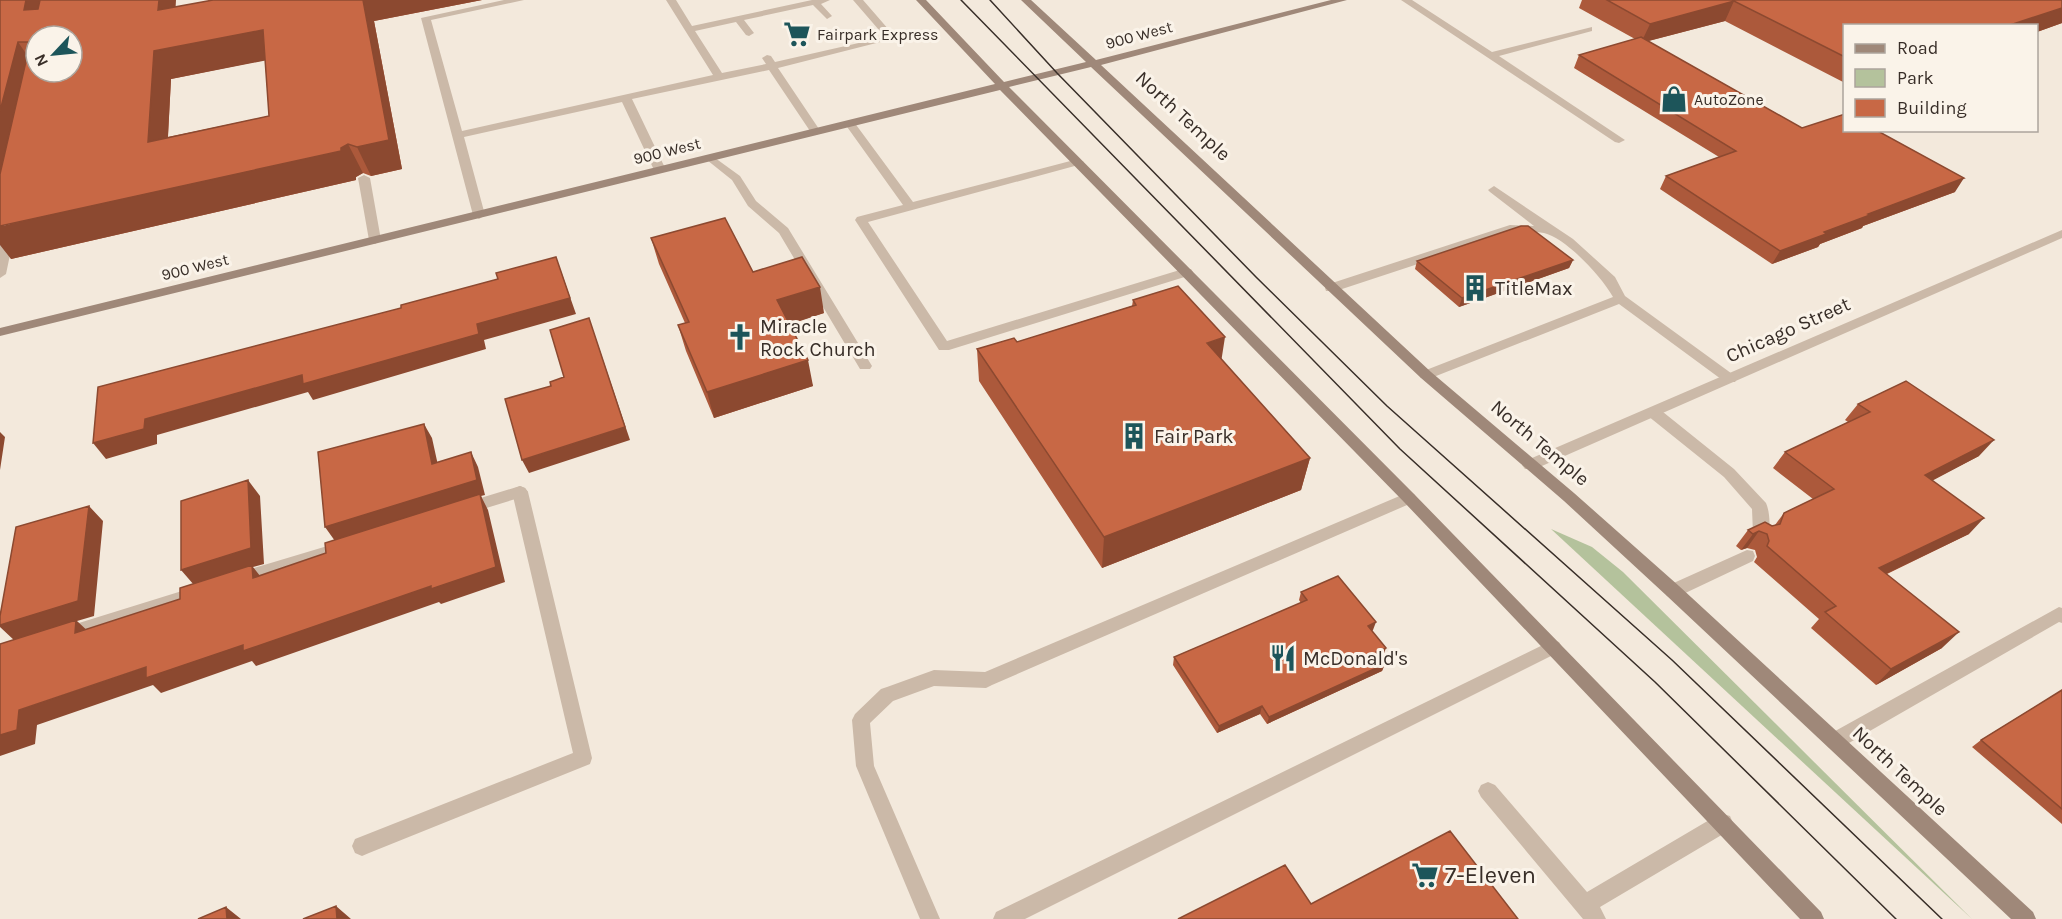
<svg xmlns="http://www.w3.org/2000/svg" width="2062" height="919" font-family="Karla,sans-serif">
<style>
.green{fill:#b4c29c}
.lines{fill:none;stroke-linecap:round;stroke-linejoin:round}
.lane{fill:#cbb9a8;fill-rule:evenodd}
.street{fill:#cbb9a8;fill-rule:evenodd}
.secondary{fill:#9f8879;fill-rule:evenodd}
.tram{stroke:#382e28;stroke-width:1.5}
.wall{fill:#ac593b;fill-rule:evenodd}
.shaded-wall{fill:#8c4930}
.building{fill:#c86845;stroke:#8c4930;stroke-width:1.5;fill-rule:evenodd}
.labels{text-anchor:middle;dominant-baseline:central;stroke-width:6;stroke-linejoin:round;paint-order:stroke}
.far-poi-label{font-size:16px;fill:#382e28;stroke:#faf3e9;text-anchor:start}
.far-street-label{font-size:16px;fill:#382e28;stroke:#faf3e9}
.street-label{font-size:20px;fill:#382e28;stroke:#faf3e9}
.poi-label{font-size:20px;fill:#382e28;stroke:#faf3e9;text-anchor:start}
.near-poi-label{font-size:24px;fill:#382e28;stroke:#faf3e9;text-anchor:start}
</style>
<rect width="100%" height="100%" fill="#f3e9dc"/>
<!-- green -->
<path class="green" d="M1551 529 1592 547 1623 572 1972 919Z"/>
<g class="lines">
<!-- lane -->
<path class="lane" d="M504 0H524L431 20 462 131 713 75 666 0H676L692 26 812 0H830L821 4 832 16 827 19 813 5 744 20 754 33 749 36 746 35 736 22 695 31 722 73 766 64 762 58 767 55 771 56 775 62 885 37 853 0H863L896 38 778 68 821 132 816 135 812 134 769 70 632 99 666 170 660 173 654 170 622 102 464 137 485 215 479 219 473 215 421 18Z
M1401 0H1412L1492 52 1592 27V31L1499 56 1625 140 1619 143 1615 142Z
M850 121 854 122 913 202 1078 159 1084 162 1082 164 868 222 947 341 1183 269H1191L1193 272 1191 275 949 350H939L855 220 857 217 903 205 845 124Z
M711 155 740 176 756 201 788 228 872 366 870 369H860L779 233 748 206 732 180 707 160V156Z
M364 175 370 178 381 240 375 244 369 240 358 178Z
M1494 186 1573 239 1615 277 1625 296 1735 376 1737 379 1735 382H1725L1619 304 1431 378H1421L1419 375 1421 372 1613 297C1602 277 1566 238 1544 233 1535 231 1524 232 1515 232L1336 291H1326L1325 288 1326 285 1510 225 1534 226 1490 192 1488 190Z
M9 227 15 231 6 274 0 278V244L3 231Z
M1653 407 1658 408 1734 469 1766 503C1770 512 1771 530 1767 538L1761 540 1755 538 1753 534 1752 509 1724 477 1648 416 1646 412Z
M520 486 525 488 528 492 592 758 590 764 369 853 362 856 355 853 352 846 355 839 573 753 512 492 515 488Z
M1409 492 1414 494 1417 498 1414 502 992 685 986 688 934 686 893 701 870 723 874 766 940 919H920L856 766 852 720 855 714 881 689 887 687 934 670 985 672Z
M1747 550 1753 551 1755 556 1753 561 1679 596 1673 598 1667 596 1665 591 1667 586Z
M2059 607 2062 608V623L2059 622 1842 747 1835 749 1828 747 1826 741 1828 735Z
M1553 640 1559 642 1562 647 1559 652 1025 919H993L996 912Z
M1488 782 1495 785 1587 892 1716 816 1723 814 1730 816 1733 823 1730 830 1600 907 1606 919H1583L1481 797 1478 791 1481 785Z"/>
<!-- street -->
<path class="street" d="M2062 230V238L1535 469H1525L1522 465 1525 461Z
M520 486 525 488 528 492 525 496 467 514 461 512 459 508 461 504Z
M344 541 350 543 352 547 350 551 240 586 234 584 232 579 234 574Z
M198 586 204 588 206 593 204 598 66 641 60 639 57 634 60 629 66 627Z"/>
<!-- secondary -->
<path class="secondary" d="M916 0H926L1004 82 1086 62 1021 0H1031L1096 60 1331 0H1347L1101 65 1431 372 1574 493 1679 586 2033 912 2036 919H2011L1667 596 1564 501 1421 378 1091 67 1009 87 1414 494 1821 912 1824 919H1800L1404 502 1000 90 0 336V328L995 84Z"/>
<!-- tram -->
<path class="tram" d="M961 0 1400 449 1655 682 1896 919
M990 0 1057 73 1256 277 1387 406 1672 660 1942 919"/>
</g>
<!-- wall -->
<path class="wall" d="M0 0 176 7 213 0H482L374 21 402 169 371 176 363 173 356 177V180L11 259ZM265 60 269 116 168 137 171 79Z
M1582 0H2062V23L2037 32V26H1845V83L1725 21 1648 41 1802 128 1955 192 1863 226 1862 228 1820 244 1818 247 1772 264 1660 189 1666 176 1719 157 1574 68 1579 55 1635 39 1579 8Z
M651 238 753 272 824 313 789 324 813 386 714 418 686 351 678 325 685 323 659 264Z
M1573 260 1569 268 1459 307 1415 269 1417 261Z
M1133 300 1221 359 1310 458 1301 490 1102 568 979 381 977 349 1017 342 1132 306Z
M1858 404 1979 456 1932 480 1969 534 1887 574 1942 648 1876 685 1811 628 1819 619 1754 562 1757 557 1755 550 1747 548 1741 550 1736 546 1748 530 1775 525 1784 513 1813 499 1773 468 1785 452 1848 422 1845 420Z
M1301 592 1373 630 1372 631 1383 656 1380 657 1385 664 1382 671 1267 724 1260 714 1217 733 1173 665 1174 657 1301 603 1299 600Z
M2062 690V824L1972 747 1981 740Z"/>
<!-- shaded-wall -->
<path class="shaded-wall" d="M26 0H50L43 36 24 10Z
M159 0H176L174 37 158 10Z
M363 0H482L374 21 402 169 371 176 357 147Z
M1734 1 1725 21 1641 43 1650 24Z
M2062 8V23L2037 32V26H2007Z
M263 30 278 58 171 79 166 171 148 142 154 51Z
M18 42 36 68 2 226 341 148 348 144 363 173 356 177V180L11 259 0 245V111Z
M1964 178 1955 192 1863 226 1862 228 1820 244 1818 247 1772 264 1780 251 1868 214Z
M556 257 576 314 484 340 486 349 313 400 308 392 157 435V444L106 459 93 443 145 419 477 324Z
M1573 260 1569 268 1459 307 1462 298Z
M820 287 824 313 782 327 777 300Z
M589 318 630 440 529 473 522 460 625 427Z
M1225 337 1220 369 1207 343Z
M808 360 813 386 714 418 707 392Z
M424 424 432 438 441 479 432 464Z
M0 432 5 437 0 470Z
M1994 440 1979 456 1911 492 1925 475Z
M471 452 478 467 485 495 481 496 488 510 505 582 441 604 439 602 256 666 252 661 161 693 153 685 37 725 35 744 0 756V735L19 710 146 667 243 645 431 586 496 567 335 541 325 527Z
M1310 458 1301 490 1102 568 1104 537Z
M248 480 260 496 264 564 253 567 264 581 253 578 194 585 181 570Z
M89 506 103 521 94 616 77 621 92 635 15 641 0 627V625Z
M1984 518 1969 534 1865 584 1879 568Z
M1759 531 1747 548 1741 550 1753 534Z
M1376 622 1373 630 1365 634 1368 626Z
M1959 632 1942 648 1876 685 1891 669Z
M1386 648 1383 656 1373 660 1376 652Z
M1385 664 1382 671 1267 724 1269 717Z
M1262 706 1260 714 1217 733 1219 726Z
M336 906 351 919H337Z
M226 907 241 919H227Z"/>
<!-- building -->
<path class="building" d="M0 0H26L24 10 38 9 40 0H159L158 10 213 0H363L389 140 357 147 348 144 341 148V151L0 226V174L30 44 28 42H18L0 111ZM263 30 269 116 148 142 154 51ZM36 36H72V72H36Z
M1607 0H2062V8L2007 26H1845V57L1734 1 1650 24Z
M1641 37 1802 128 1845 114V130H1876L1964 178 1868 214 1870 215 1824 232 1826 234 1780 251 1666 176 1736 151 1579 55Z
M725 218 753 272 802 257 820 287 777 300 808 360 707 392 678 325 689 322 651 238Z
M1521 226H1528L1573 260 1462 298 1417 261Z
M556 257 570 298 477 324 479 334 303 384 302 375 145 419 144 429 93 443 98 387 401 308V305L498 279 496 273Z
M1178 286 1225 337 1207 343 1310 458 1104 537 977 349 1014 338 1017 342 1136 305 1133 300Z
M589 318 625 427 522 460 505 399 551 386 550 382 564 377 550 330Z
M1906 381 1994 440 1925 475 1984 518 1879 568 1959 632 1891 669 1825 612 1836 606 1767 546 1769 541 1767 534 1759 531 1753 534 1748 530 1765 522 1772 526 1780 524 1784 513 1834 489 1785 452 1870 412 1858 404Z
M424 424 432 464 471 452 477 480 325 527 318 452Z
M248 480 251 548 181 570V501Z
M480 494 496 567 431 589V586L243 651V645L146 678V667L19 710 17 730 0 735V644L76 620 75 633 180 599V588L252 565 253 578 326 553 325 543Z
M89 506 78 601 0 625V616L16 527Z
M1338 576 1376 622 1368 626 1386 648 1376 652 1385 664 1269 717 1262 706 1219 726 1174 657 1307 600 1301 592Z
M2062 690V809L1981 740Z
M1450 831 1518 919H1178L1285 865 1311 904Z
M336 906 337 919H303Z
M226 907 227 919H198Z"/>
<!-- icons -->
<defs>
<symbol id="supermarket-bare" viewBox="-9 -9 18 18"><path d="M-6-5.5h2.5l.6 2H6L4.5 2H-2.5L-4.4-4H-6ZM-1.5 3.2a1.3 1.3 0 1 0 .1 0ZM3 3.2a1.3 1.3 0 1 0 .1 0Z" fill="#1d555a" stroke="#faf3e9" stroke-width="2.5" paint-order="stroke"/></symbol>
<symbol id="shop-bare" viewBox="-9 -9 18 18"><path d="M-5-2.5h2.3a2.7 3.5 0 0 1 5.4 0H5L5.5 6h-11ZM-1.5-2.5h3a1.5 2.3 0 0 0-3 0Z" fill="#1d555a" stroke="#faf3e9" stroke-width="2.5" paint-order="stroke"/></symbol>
<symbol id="building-bare" viewBox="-9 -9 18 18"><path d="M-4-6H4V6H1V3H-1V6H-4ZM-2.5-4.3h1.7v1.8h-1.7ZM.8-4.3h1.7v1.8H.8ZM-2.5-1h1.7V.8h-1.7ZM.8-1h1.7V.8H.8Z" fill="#1d555a" stroke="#faf3e9" stroke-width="2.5" paint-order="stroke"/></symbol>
<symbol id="church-bare" viewBox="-9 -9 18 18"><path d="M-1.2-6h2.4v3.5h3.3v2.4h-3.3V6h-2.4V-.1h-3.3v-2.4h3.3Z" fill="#1d555a" stroke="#faf3e9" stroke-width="2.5" paint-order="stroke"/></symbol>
<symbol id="restaurant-bare" viewBox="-9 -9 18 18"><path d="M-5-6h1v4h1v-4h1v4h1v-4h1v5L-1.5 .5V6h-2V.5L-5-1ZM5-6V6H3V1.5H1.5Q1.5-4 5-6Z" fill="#1d555a" stroke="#faf3e9" stroke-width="2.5" paint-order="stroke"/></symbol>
</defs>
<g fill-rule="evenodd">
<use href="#supermarket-bare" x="778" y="15" width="38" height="38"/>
<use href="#shop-bare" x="1655" y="80" width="38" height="38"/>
<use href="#building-bare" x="1456" y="269" width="38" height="38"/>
<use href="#church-bare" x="721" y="318" width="38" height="38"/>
<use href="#building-bare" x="1115" y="417" width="38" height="38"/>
<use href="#restaurant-bare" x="1264" y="639" width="38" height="38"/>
<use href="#supermarket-bare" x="1406" y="856" width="38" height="38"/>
</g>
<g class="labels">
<!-- far-poi labels -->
<g class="far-poi-label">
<text x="817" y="34">Fairpark Express</text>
<text x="1694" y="99">AutoZone</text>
</g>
<!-- far-street labels -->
<g class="far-street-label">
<text transform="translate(1139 35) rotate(-15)">900 West</text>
<text transform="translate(667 151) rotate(-14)">900 West</text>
<text transform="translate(195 267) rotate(-14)">900 West</text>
</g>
<!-- street labels -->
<g class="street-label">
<text transform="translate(1183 116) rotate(43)">North Temple</text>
<text transform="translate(1788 330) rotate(-24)">Chicago Street</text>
<text transform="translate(1540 443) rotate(40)">North Temple</text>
<text transform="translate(1900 771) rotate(43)">North Temple</text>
</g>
<!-- poi labels -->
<g class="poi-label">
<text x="1495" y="288">TitleMax</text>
<text x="760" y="326">Miracle<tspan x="760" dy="23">Rock Church</tspan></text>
<text x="1154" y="436">Fair Park</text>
<text x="1303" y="658">McDonald's</text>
</g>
<!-- near-poi labels -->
<g class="near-poi-label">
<text x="1445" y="875">7-Eleven</text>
</g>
</g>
<!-- legend -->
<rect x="1843" y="24" width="195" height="108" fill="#faf3e9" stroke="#aca49c" stroke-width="1.5"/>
<rect x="1855" y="44" width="30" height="9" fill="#9f8879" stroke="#aca49c" stroke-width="1.5"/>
<text x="1897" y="54" font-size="18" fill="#382e28">Road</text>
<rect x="1855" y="69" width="30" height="18" fill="#b4c29c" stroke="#aca49c" stroke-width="1.5"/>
<text x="1897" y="84" font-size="18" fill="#382e28">Park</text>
<rect x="1855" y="99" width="30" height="18" fill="#c86845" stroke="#aca49c" stroke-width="1.5"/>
<text x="1897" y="114" font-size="18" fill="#382e28">Building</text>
<!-- north arrow -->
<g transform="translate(54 54) rotate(244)"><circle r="28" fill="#faf3e9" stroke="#aca49c" stroke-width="1.5"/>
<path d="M0-4.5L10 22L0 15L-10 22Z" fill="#1d555a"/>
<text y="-9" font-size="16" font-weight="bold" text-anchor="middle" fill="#382e28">N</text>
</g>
</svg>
